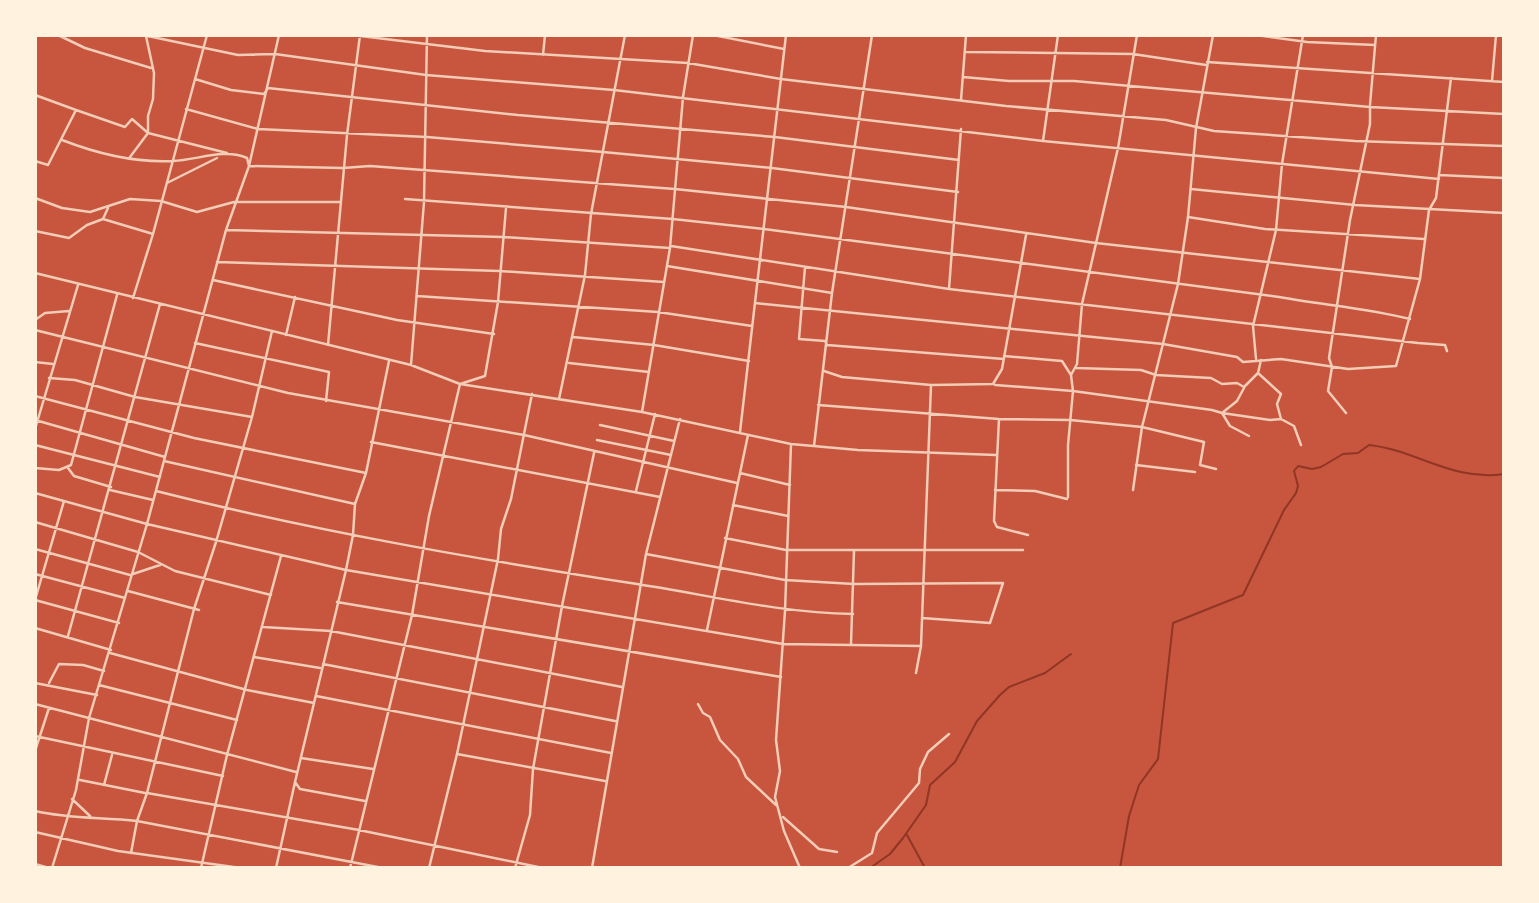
<svg xmlns="http://www.w3.org/2000/svg" width="1539" height="903" font-family="Lato,sans-serif">
<style>
.lines{fill:none;stroke-linecap:round;stroke-linejoin:round}
.stream{stroke:#8f3625;stroke-width:2}
.minor{stroke:#f1ccb7;stroke-width:2.5}
.tertiary{stroke:#f1ccb7;stroke-width:2.5}
</style>
<rect width="100%" height="100%" fill="#c8553d"/>
<g class="lines">
<!-- stream -->
<path class="stream" d="M907 835 925 868
M870 868 890 854 903 838 926 805 930 785 955 762 977 721 1000 695 1009 687 1045 673 1071 654
M1120 868 1129 816 1139 785 1158 759 1173 623 1243 595 1284 510 1296 493 1298 486 1294 471 1298 466 1312 469 1321 467 1343 454 1358 453 1369 445C1416 450 1454 482 1504 474"/>
<!-- minor -->
<path class="minor" d="M58 35 85 48 151 68
M143 35 238 55 275 54 426 75 614 90 1043 141 1439 179
M352 35 485 51 688 63 781 79 1006 106 1166 120 1214 131 1355 141 1504 146
M713 35 784 49
M1256 35 1307 42 1375 45
M35 38 37 35
M966 52 1133 54 1206 65
M543 55 545 35
M1207 62 1504 82
M963 77 1009 81H1074L1370 107 1504 114
M195 79 231 90 264 94 268 88 518 115 775 137 959 160
M1492 81 1496 35
M35 95 76 110
M961 100 966 35
M1370 105 1376 35
M186 109 258 129 427 137 603 152 772 168 958 192
M62 140C98 154 134 163 173 161 197 160 225 148 247 158L249 166 343 168 370 166 675 189 846 207 1096 243 1420 279
M1043 141 1058 35
M130 157 148 133V116L153 99 154 73 146 36
M35 161 48 165 76 110 125 127 132 119 148 133 227 153
M1439 175 1504 178
M167 183 217 158
M1191 189 1355 205 1504 213
M35 198 62 208 90 212 130 199 161 201 197 212 234 202H340
M405 199 673 219 764 229 1279 297C1323 305 1367 308 1410 319
M1188 217 1265 229 1424 239
M103 219 153 234
M226 230 503 237 670 248
M35 231 69 238 87 225 103 219 108 208
M671 246 949 289 1418 343 1445 345 1447 351
M217 262 500 271 664 282
M667 266 832 293
M805 267 799 339 825 341 827 345 1004 359
M35 273 411 365 460 384 642 412 791 444 858 450 996 455
M213 280 397 320 494 334
M949 289 961 129
M417 296 658 312 752 326
M133 298 153 234 207 35
M755 303 1163 344 1237 357 1243 362 1281 359 1348 369 1396 366 1420 279 1429 210 1436 198 1451 78
M35 320 45 313 69 311
M35 330 288 393 524 435 737 483
M286 335 295 297
M573 337 654 345 749 361
M195 343 329 372 326 401
M328 345 347 135 360 35
M1004 356 1062 361 1071 375
M1256 359 1253 326 1276 230 1282 164 1303 35
M35 362 53 364
M569 363 649 372
M411 365 424 202 427 35
M1076 368 1141 370 1156 375 1211 378 1222 384 1237 383 1244 387 1258 373 1261 360
M824 371 842 377 931 385 993 384 1002 369 1026 235
M1258 373 1281 394 1277 404 1281 419 1294 426 1301 445
M49 378 75 380 135 397 252 417
M995 385 1073 391 1212 410 1222 413 1230 426 1249 436
M1244 388 1237 401 1222 413 1270 420 1281 419
M35 396 194 438 366 473
M559 399 585 275 591 214 625 35
M818 405 999 419 1070 420 1142 427 1204 442 1200 465 1216 469
M642 412 670 248 683 97 693 35
M1346 413 1328 391 1332 367 1329 358 1350 220 1370 124V107
M999 419 994 521 997 527 1028 535
M35 420 165 457
M600 425 674 441
M35 429 78 285
M740 432 786 35
M597 440 671 455
M371 442 660 497
M791 444 785 611 776 740 780 771 775 797 784 831 800 868
M35 445 160 477
M814 446 832 293 872 35
M164 461 355 504
M1136 465 1195 472
M35 468 59 470 71 465 117 295
M68 468 74 476 111 487
M740 473 790 485
M110 490 153 500
M995 490 1035 491 1067 499
M156 491C314 531 476 559 637 584 709 595 779 613 853 614
M636 491 655 414
M35 493 147 524 346 570 783 644 921 646
M1068 497V445L1073 391 1071 375 1077 364 1082 304 1118 148 1137 35
M733 505 788 516
M35 522 138 552 175 571 271 595
M725 538 786 550H1023
M35 549 130 575 160 565
M646 554 785 580 854 584 1003 583 990 623 922 618
M35 574 125 598
M128 591 199 610
M35 600 64 501
M35 600 119 623
M337 602 781 677
M263 627 331 631 622 687
M35 628 111 650
M707 630 748 435
M68 636 160 304
M851 644 854 551
M110 653 247 690 314 703
M254 657 320 668
M323 664 615 721
M916 673 921 646 931 385
M35 683 97 695
M49 683 59 664 83 665 104 671
M99 685 237 720
M316 696 611 753
M35 704 296 772
M698 704 703 713 710 717 720 740 738 759 746 777 776 805
M35 736 223 776
M35 751 49 708
M457 754 605 781
M301 758 373 769
M80 780 145 793
M104 785 112 755
M147 793 194 609 216 542 252 417 272 331
M72 799 90 816
M365 801 300 789 295 782 346 570 353 535 355 504 366 473 389 361
M35 811C69 819 102 817 137 821L383 868
M783 817 819 849 837 852
M35 832 118 851 241 868
M131 853 137 821 147 793 359 830 543 868
M35 864 49 868
M52 868 76 790 89 718 147 524 226 230 249 166 279 35
M201 868 227 755 281 556
M276 868 295 782
M350 868 412 615 429 516 460 384 485 376 498 302 506 208
M429 868 457 754 498 559 501 529 511 499 532 394
M515 868 530 815 533 769 562 606 594 453
M592 868 646 554 680 419
M848 868 872 853 877 833 919 783 920 769 928 752 949 734"/>
<!-- tertiary -->
<path class="tertiary" d="M1133 490 1142 427 1178 284 1188 217 1196 128 1213 35"/>
</g>
<!-- border -->
<rect width="1539" height="903" fill="none" stroke="#fff3e0" stroke-width="74"/>
</svg>
